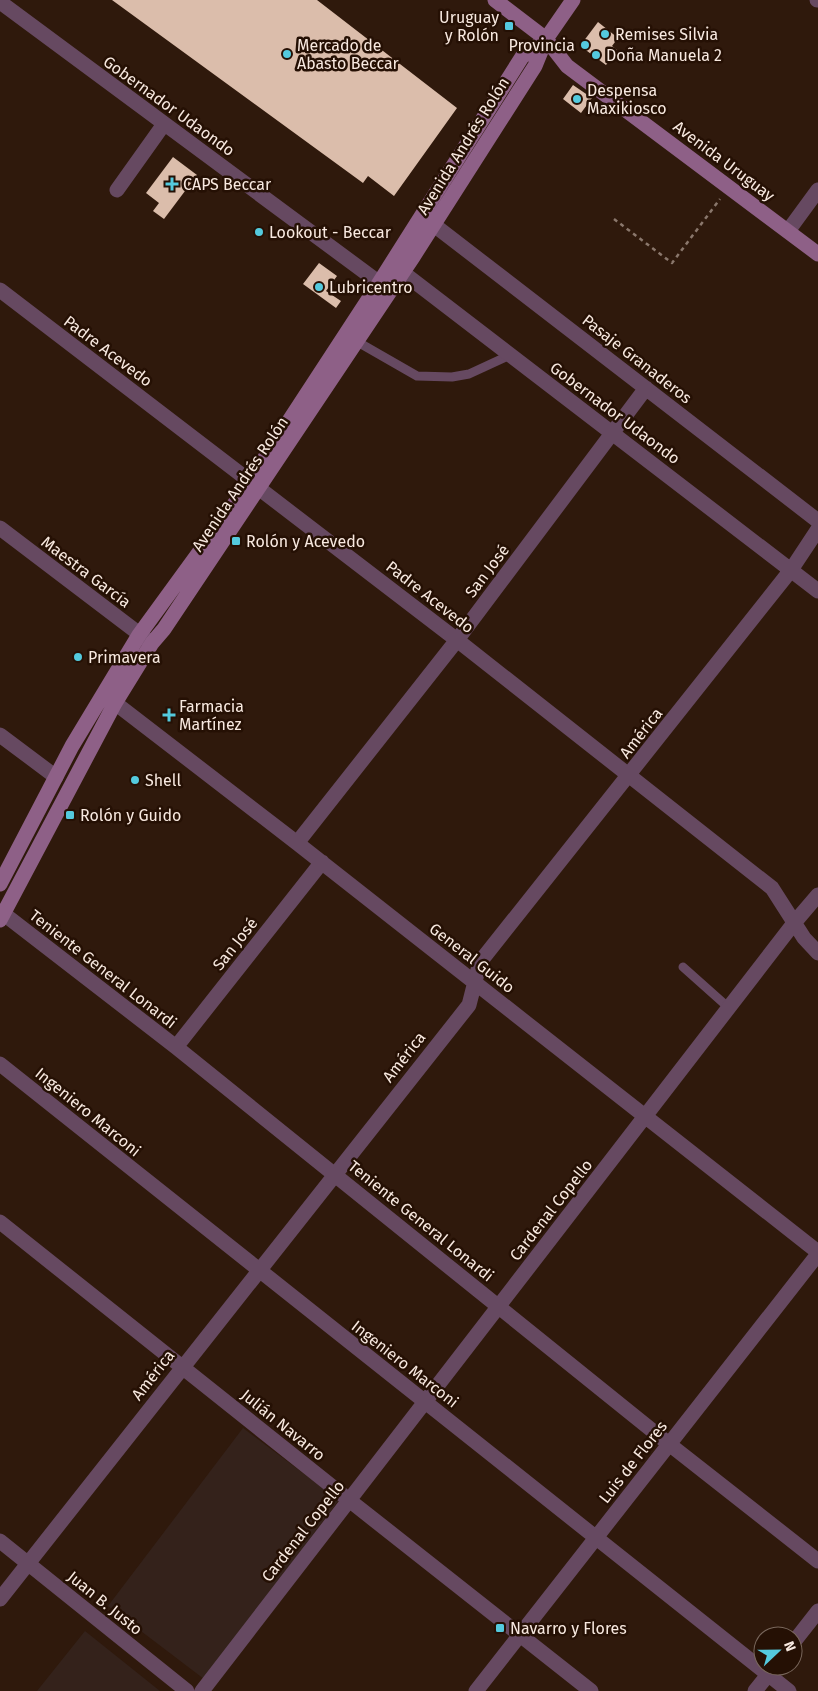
<svg xmlns="http://www.w3.org/2000/svg" width="818" height="1691" font-family="'Fira Sans',sans-serif">
<style>
.industrial{fill:#34221b}
.building{fill:#dbbdab}
.lines{fill:none;stroke-linecap:round;stroke-linejoin:round}
.path{stroke:#8a776c;stroke-width:2.5;stroke-dasharray:4 4;stroke-linecap:butt}
.lane{stroke:#664961;stroke-width:9}
.street{stroke:#664961;stroke-width:15}
.secondary{stroke:#8e6087;stroke-width:15}
.poi-dot{fill:#54cade;stroke:#251004;stroke-width:2}
.labels{text-anchor:middle;dominant-baseline:central;stroke-width:5;stroke-linejoin:round;paint-order:stroke}
.poi-label{font-size:16px;fill:#f8e9e0;stroke:#251004;text-anchor:start}
.street-label{font-size:16px;fill:#f8e9e0;stroke:#251004}
</style>
<rect width="100%" height="100%" fill="#2f190c"/>
<!-- industrial -->
<path class="industrial" d="M243 1428 339 1500 204 1679 108 1606Z
M85 1631 160 1691H37Z"/>
<!-- building -->
<path class="building" d="M112 0H317L457 108 394 196 368 176 363 183Z
M598 22 618 38 612 46 617 50 606 65 583 48V42Z
M573 85 592 98 581 113 563 99Z
M173 157 197 175 164 219 153 211 159 203 146 193Z
M319 263 337 276 326 291 341 301 336 308 303 284Z"/>
<g class="lines">
<!-- path -->
<path class="path" d="M614 219 672 263 720 199"/>
<!-- lane -->
<path class="lane" d="M356 341 417 376 452 377 469 374 510 355
M683 967 729 1008"/>
<!-- street -->
<path class="street" d="M817 0H818
M0 2 389 290
M117 190 164 124
M434 225 818 521
M788 231 818 190
M393 265 818 591
M0 290 457 640 772 888 804 938 818 953
M0 528 150 642
M106 696 297 843 818 1252
M0 735 56 777
M297 843 457 640 646 388
M0 911 176 1047 669 1444 818 1561
M176 1047 322 862
M0 1064 789 1691
M0 1222 349 1500 591 1691
M0 1541 187 1691
M0 1599 469 1005 480 962 791 570 818 529
M793 1643 818 1611
M202 1691 794 923 818 895
M476 1691 818 1254
M755 1691 775 1666"/>
<!-- secondary -->
<path class="secondary" d="M495 0 546 39 567 66 818 254
M0 884 72 746 139 635 238 499 379 283 522 57 546 39
M0 920 115 703 152 643 164 629 413 257 535 66 546 39 573 0"/>
</g>
<!-- markers -->
<g class="poi-dot">
<rect x="504" y="21" width="10" height="10" rx="2.5"/>
<circle cx="605" cy="34" r="5"/>
<circle cx="585" cy="45" r="5"/>
<circle cx="287" cy="54" r="5"/>
<circle cx="596" cy="55" r="5"/>
<circle cx="577" cy="99" r="5"/>
<path d="M169.5 176.5h5v5h5v5h-5v5h-5v-5h-5v-5h5z"/>
<circle cx="259" cy="232" r="5"/>
<circle cx="319" cy="287" r="5"/>
<rect x="231" y="536" width="10" height="10" rx="2.5"/>
<circle cx="78" cy="657" r="5"/>
<path d="M166.5 707.5h5v5h5v5h-5v5h-5v-5h-5v-5h5z"/>
<circle cx="135" cy="780" r="5"/>
<rect x="65" y="810" width="10" height="10" rx="2.5"/>
<rect x="495" y="1623" width="10" height="10" rx="2.5"/>
</g>
<g class="labels">
<!-- poi labels -->
<g class="poi-label">
<text x="499" y="17" text-anchor="end">Uruguay<tspan x="499" dy="18">y Rolón</tspan></text>
<text x="615" y="34">Remises Silvia</text>
<text x="297" y="45">Mercado de<tspan x="297" dy="18">Abasto Beccar</tspan></text>
<text x="575" y="45" text-anchor="end">Provincia</text>
<text x="606" y="55">Doña Manuela 2</text>
<text x="587" y="90">Despensa<tspan x="587" dy="18">Maxikiosco</tspan></text>
<text x="183" y="184">CAPS Beccar</text>
<text x="269" y="232">Lookout - Beccar</text>
<text x="329" y="287">Lubricentro</text>
<text x="246" y="541">Rolón y Acevedo</text>
<text x="88" y="657">Primavera</text>
<text x="179" y="706">Farmacia<tspan x="179" dy="18">Martínez</tspan></text>
<text x="145" y="780">Shell</text>
<text x="80" y="815">Rolón y Guido</text>
<text x="510" y="1628">Navarro y Flores</text>
</g>
<!-- street labels -->
<g class="street-label">
<text transform="translate(169 106) rotate(36)">Gobernador Udaondo</text>
<text transform="translate(463 146) rotate(-58)">Avenida Andrés Rolón</text>
<text transform="translate(724 161) rotate(37)">Avenida Uruguay</text>
<text transform="translate(108 351) rotate(37)">Padre Acevedo</text>
<text transform="translate(637 359) rotate(38)">Pasaje Granaderos</text>
<text transform="translate(615 413) rotate(37)">Gobernador Udaondo</text>
<text transform="translate(240 484) rotate(-56)">Avenida Andrés Rolón</text>
<text transform="translate(487 571) rotate(-53)">San José</text>
<text transform="translate(86 572) rotate(37)">Maestra García</text>
<text transform="translate(430 597) rotate(38)">Padre Acevedo</text>
<text transform="translate(641 733) rotate(-52)">América</text>
<text transform="translate(235 944) rotate(-52)">San José</text>
<text transform="translate(472 958) rotate(38)">General Guido</text>
<text transform="translate(103 969) rotate(38)">Teniente General Lonardi</text>
<text transform="translate(404 1057) rotate(-52)">América</text>
<text transform="translate(88 1112) rotate(39)">Ingeniero Marconi</text>
<text transform="translate(551 1210) rotate(-52)">Cardenal Copello</text>
<text transform="translate(421 1221) rotate(39)">Teniente General Lonardi</text>
<text transform="translate(405 1364) rotate(38)">Ingeniero Marconi</text>
<text transform="translate(153 1375) rotate(-52)">América</text>
<text transform="translate(283 1425) rotate(39)">Julián Navarro</text>
<text transform="translate(633 1462) rotate(-52)">Luis de Flores</text>
<text transform="translate(303 1531) rotate(-52)">Cardenal Copello</text>
<text transform="translate(105 1603) rotate(39)">Juan B. Justo</text>
</g>
</g>
<!-- north arrow -->
<g transform="translate(778 1651) rotate(68)"><circle r="24" fill="#251004" stroke="#79675c"/>
<path d="M0-4L9 19L0 12L-9 19Z" fill="#54cade"/>
<text y="-8" font-size="14" font-weight="bold" text-anchor="middle" fill="#f8e9e0">N</text>
</g>
</svg>
